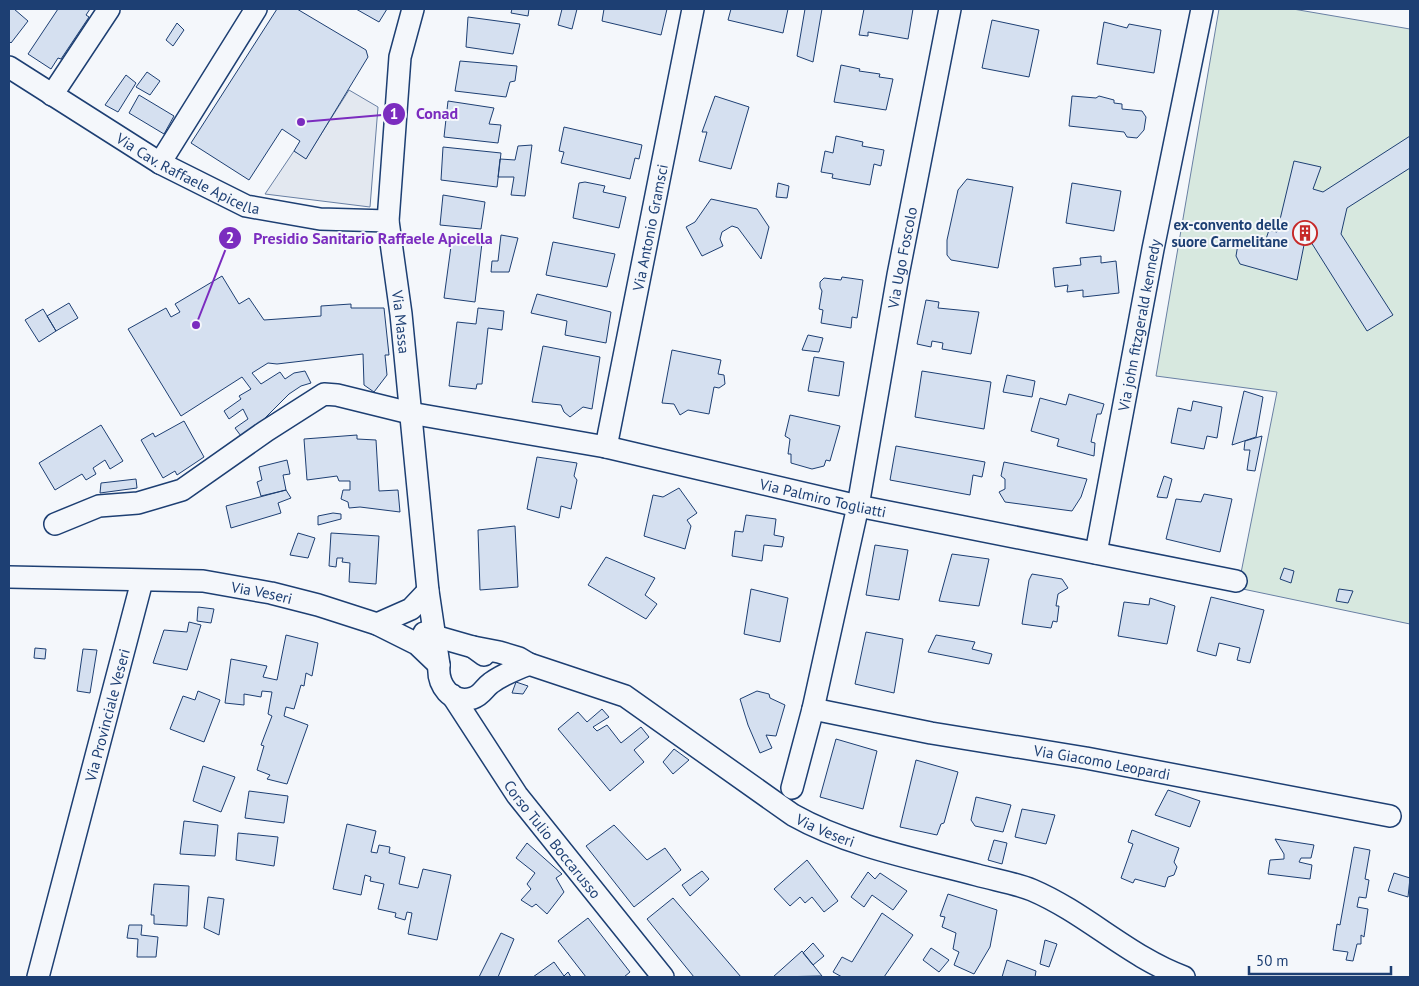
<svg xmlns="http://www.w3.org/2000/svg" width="1419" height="986" font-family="'PT Sans',sans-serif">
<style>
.green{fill:#d7e8df;stroke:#687fa3}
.parking{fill:#e3e8f0;stroke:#687fa3}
.building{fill:#d5e0f0;stroke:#1d3f73}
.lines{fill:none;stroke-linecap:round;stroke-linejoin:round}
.minor-casing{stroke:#1d3f73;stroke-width:24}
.minor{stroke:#f4f7fb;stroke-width:21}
.labels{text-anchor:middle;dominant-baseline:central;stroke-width:4;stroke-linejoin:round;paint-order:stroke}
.street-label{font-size:15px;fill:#1d3f73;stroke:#f4f7fb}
.poi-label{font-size:15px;font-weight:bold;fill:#1d3f73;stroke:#f4f7fb;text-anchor:end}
.leader{fill:none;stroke:#7b2cbf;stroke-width:2}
.callout-dot{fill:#7b2cbf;stroke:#f4f7fb;stroke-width:2}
.mark-label{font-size:15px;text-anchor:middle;font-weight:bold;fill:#fff}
.callout-label{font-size:16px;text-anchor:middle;font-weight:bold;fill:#7b2cbf;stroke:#f4f7fb;stroke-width:4;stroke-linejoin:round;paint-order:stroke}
</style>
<rect width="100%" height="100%" fill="#f4f7fb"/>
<!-- green -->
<path class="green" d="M1219 9H1293L1410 29V624L1238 588 1277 392 1156 376Z"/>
<!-- parking -->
<path class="parking" d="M349 90 378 107 370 207 265 194 294 151 306 158Z"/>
<!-- building -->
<path class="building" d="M9 9H14L28 21 11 43 9 41Z
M58 9H90L86 15 89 17 61 59 58 58 51 69 28 54Z
M277 9H297L366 50 368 57 306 159 294 151 300 141 282 129 249 180 191 143Z
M356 9H387L379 22Z
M512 9H529L528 16 511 13Z
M562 9H577L572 29 558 25Z
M604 9H667L661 35 602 21Z
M731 9H788L783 33 728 20Z
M805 9H822L813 62 797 56Z
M864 9H913L908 39 868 32V36L859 35Z
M468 17 520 24 513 54 466 47Z
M992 20 1039 30 1029 77 982 68Z
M1104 22 1127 28 1129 24 1161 30 1154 73 1097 64Z
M177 23 184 30 173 46 166 40Z
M460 61 517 66 515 81 510 82 506 97 455 91Z
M841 65 860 69 859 71 880 74 879 77 893 79 886 110 834 102Z
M147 72 160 81 150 95 136 87Z
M126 75 136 83 118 112 105 105Z
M139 95 174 116 164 134 129 113Z
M715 96 749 107 731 169 699 161 707 132H702Z
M1072 96 1096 98 1099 96 1114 100V103L1122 104V109L1142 111 1146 117 1144 130 1137 138 1127 137 1124 132 1069 126Z
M448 101 494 108 489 124 501 125 498 143 444 137Z
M564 127 642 145 639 159 635 158 630 179 561 163 564 152 559 151Z
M836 136 863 142 862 146 884 150 881 166 874 164 870 185 832 178 833 174 821 172 825 151 833 153Z
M1410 136V168L1347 208 1341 234 1393 315 1367 331 1311 242 1305 240 1297 280 1240 264 1236 256 1238 244 1246 239 1265 242 1269 230 1277 232 1294 161 1321 167 1313 189 1323 192Z
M532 145 525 196 511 195 514 177H498L500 159 515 160 518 146Z
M443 147 501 153 497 187 441 180Z
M967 179 1013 187 998 268 951 260 947 255V240L958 190Z
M585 182 605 186 603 192 626 197 619 228 573 218 579 183Z
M778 183 789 186 787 198 776 197Z
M1072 183 1121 191 1114 231 1066 223Z
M443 195 485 202 481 229 440 225Z
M711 199 757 209 769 227 761 259 738 228 732 226 722 232 720 239 723 246 702 256 686 227 695 222Z
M501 235 518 238 509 272H491L492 261H498Z
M452 239 482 243 475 302 444 298Z
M553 242 615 254 607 287 546 275Z
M1101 256V263L1116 261 1119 293 1083 297V290L1067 292 1068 285 1055 287 1053 268 1081 265 1080 258Z
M222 276 239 304 249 298 264 320 321 316V306L351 304V308H384L389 355H385L387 375 374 392 364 385 363 354 277 364 268 363 252 373 261 384 280 372 285 379 294 373 305 371 311 383 301 386 289 394 253 430 241 436 235 428 248 419 243 409 229 419 224 411 241 399 239 396 251 389 242 377 181 416 128 329 166 308 171 317 180 312 175 304Z
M842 277 863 280 857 318 852 317 851 328 821 323 823 310 819 309 822 291 820 287V282L824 278 841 280Z
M537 294 611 312 606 343 565 335 567 321 531 313Z
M926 300 939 302 938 308 979 312 971 354 942 349 943 343 932 341 931 347 917 344Z
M69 303 78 318 56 331 47 316Z
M478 308 504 311 502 330 488 328 482 384H477L476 389 449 386 457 322 476 324Z
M43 309 56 331 39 342 25 320Z
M808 335 823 338 819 352 802 350Z
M543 346 600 357 592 409 583 407 570 417 564 412 561 405 532 402Z
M672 350 721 360 718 374 724 375 725 384 719 388 714 387 709 414 688 410 680 415 674 404 662 403Z
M814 357 844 362 839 396 808 391Z
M922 371 991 382 984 429 915 417Z
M1007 375 1035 381 1032 397 1003 392Z
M1244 391 1263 397 1256 437 1232 445Z
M1069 394 1104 404 1101 414H1097L1091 442 1095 443 1094 456 1057 446 1059 439 1031 431 1040 398 1066 405Z
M1193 401 1222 407 1217 438 1207 436 1204 449 1171 443 1178 408 1191 411Z
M790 415 840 426 830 461 826 460 824 466 812 469 791 463V454H788L790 439 785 436Z
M184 421 204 457 177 475 175 471 163 478 141 440 153 433 155 437Z
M101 425 123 461 110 469 105 460 93 468 96 474 86 480 82 474 55 490 39 463Z
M357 435V439L376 440 379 491 398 490 400 512 360 507 349 508 348 502 341 499 343 490H350V481H339L337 476 307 480 304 439Z
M1262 436 1255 471 1247 470 1250 450H1244L1245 441Z
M896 446 985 462 982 477 973 475 970 495 890 480Z
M537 457 577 463 574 476 577 480 571 509 561 506 559 518 527 509Z
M287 460 290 474 283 475 286 490 261 496 257 482 262 480 259 467Z
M1004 462 1087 479 1081 497 1072 511 1005 502 999 492 1005 489V479L1001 476Z
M1164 476 1172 479 1167 498 1157 497Z
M136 479 137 488 100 493 101 483Z
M679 488 697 513 687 520 691 526 685 549 644 536 653 495 663 497Z
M286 490 291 498 278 503 281 513 231 528 226 506Z
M1204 494 1232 499 1220 552 1166 539 1176 499 1201 502Z
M333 513 341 514V519L318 525V516Z
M746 515 776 519 774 535 784 537 782 547 764 545 762 561 732 556 735 531 743 532Z
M515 526 518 587 480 590 478 530Z
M298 533 315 538 308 558 290 555Z
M331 533 379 536 376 584 349 582 350 563 342 562 343 558H337L336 567 329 566Z
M875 545 908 550 899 600 866 595Z
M952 554 989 559 979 606 939 601Z
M606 557 655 578 645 595 657 604 646 619 588 585Z
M1284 568 1294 571 1291 583 1280 579Z
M1032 574 1062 579 1068 588 1058 594 1056 606H1059L1057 622 1053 621 1051 628 1022 624 1029 580Z
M751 589 788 598 780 642 744 634Z
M1339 589 1353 591 1348 603 1336 601Z
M1211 597 1264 610 1250 663 1237 660 1240 648 1219 643 1216 656 1197 651Z
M1150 598 1175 606 1167 644 1118 636 1124 602 1149 605Z
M198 607 214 609 211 623 197 621Z
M189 622 201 625 187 670 153 663 164 630 187 632Z
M866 632 903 639 894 693 855 684Z
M286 635 318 643 312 676 306 673 304 686 301 685 294 709 286 707 284 716 308 725 287 784 267 779 270 775 257 770 264 746 261 745 272 716 268 714 272 692 262 691 261 697 244 694V705L225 703 231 659 267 666 263 677 277 680Z
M936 635 975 642 972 649 992 654 989 664 928 652Z
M35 648 46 649 45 659 34 658Z
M83 649 97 650 90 693 77 691Z
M516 682 528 686 523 694 512 693Z
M198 691 220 700 204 742 170 729 183 696 195 700Z
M757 691 769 694 770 698 785 705 776 736 766 735 772 748 760 753 748 725 740 699Z
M602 709 609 717 593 727 597 731 607 725 621 743 641 727 649 737 634 750 644 762 610 791 558 729 578 712 587 722Z
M836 739 877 751 863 809 820 797Z
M674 749 689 760 673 774 663 762Z
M916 760 958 772 944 823 941 824 937 835 900 827Z
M203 766 235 777 221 812 193 801Z
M1168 790 1200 801 1190 827 1155 815Z
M249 791 288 796 284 823 245 818Z
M976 797 1011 805 1003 832 975 826 971 820Z
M1022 809 1055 815 1046 844 1015 837Z
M184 821 218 825 215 856 180 854Z
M347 824 376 831 371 852 377 853 379 845 390 847 389 853 405 857 399 884 418 888 423 869 451 875 437 940 408 934 412 913 407 912 405 920 395 917 396 913 378 909 384 884 370 881 371 877 365 875 361 895 333 889Z
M614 825 647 860 665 848 681 870 634 907 586 846Z
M1132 830 1179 848 1174 862 1177 867 1174 875 1168 877 1165 887 1135 879 1133 883 1121 878 1133 844 1128 842Z
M238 833 278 837 274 866 236 860Z
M1275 839 1314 845 1311 858H1301L1299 862 1312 865 1310 879 1268 874 1270 860 1284 859V854Z
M994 840 1007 843 1002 864 988 860Z
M527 843 562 874 556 878 564 892 547 914 536 904 532 907 521 900 531 889 527 884 535 873 516 858Z
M1354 847 1370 850 1365 879 1369 880 1366 898 1359 897 1357 907 1368 909 1364 937 1361 935V944H1357L1353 961 1346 960 1348 952 1333 950 1337 924 1340 925Z
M807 860 838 901 824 912 812 897 805 903 800 897 790 906 774 889Z
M702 871 709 879 690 896 682 885Z
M868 872 875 879 880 873 907 891 893 910 872 895 864 907 851 897Z
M1394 873 1410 878 1408 897 1388 891Z
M154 884 189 886 187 926 154 924V915H151Z
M948 894 997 910 990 947 974 974 954 965 959 952 953 949 956 933 942 927 945 917 940 916Z
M208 897 224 899 219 935 204 928Z
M673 898 741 977H694L647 919Z
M882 913 913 935 884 977H842L833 972 842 957 852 962Z
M588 918 630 972 624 977H586L558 941Z
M129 925H142L141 935 158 937 156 957H137L138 939 127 938Z
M501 933 514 939 498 977H479Z
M1045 940 1057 944 1049 967 1040 964Z
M813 943 824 956 813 965 803 953Z
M931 948 949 960 939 972 923 960Z
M802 951 822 976 773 977Z
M1007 960 1036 971 1035 977H1002Z
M554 962 564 976 568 972 571 977H533Z"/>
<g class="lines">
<defs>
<g id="minor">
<path id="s1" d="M413 9 400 57 388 221 401 314 428 591 439 665C437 685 451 705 473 698 482 695 484 688 491 683 503 674 515 670 529 664"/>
<path id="s2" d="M9 67 160 163 246 206 320 219 388 221"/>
<path d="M52 95 109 9"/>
<path d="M160 163 256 9"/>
<path id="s3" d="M606 447 693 9"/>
<path id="s4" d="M55 524 99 506 138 503 182 490 266 431 324 394 337 395 410 413 606 447 858 506 1236 581"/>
<path id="s5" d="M1096 553 1153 249 1202 9"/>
<path id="s6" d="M9 577 203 581 271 593 318 605 377 624 417 644 439 665"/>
<path d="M377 624 411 609 428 591"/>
<path d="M424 633 473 647 484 655"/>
<path id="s7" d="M473 647 499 652 519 658 529 664 625 696 793 815C848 846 916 859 977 875 995 880 1015 883 1032 890 1086 913 1129 957 1184 977"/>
<path id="s8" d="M452 695 517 795 663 977"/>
<path id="s9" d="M813 709 931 733 1086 758 1390 816"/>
<path id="s10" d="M792 788 813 709 858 506 898 275 950 9"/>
<path id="s11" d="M38 977 142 581"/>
</g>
</defs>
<!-- minor casing -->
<use href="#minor" class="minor-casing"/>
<!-- minor -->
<use href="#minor" class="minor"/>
</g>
<!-- icons -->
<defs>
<symbol id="building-ring" viewBox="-11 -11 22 22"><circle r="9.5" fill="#f4f7fb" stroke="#c62828" stroke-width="1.5"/><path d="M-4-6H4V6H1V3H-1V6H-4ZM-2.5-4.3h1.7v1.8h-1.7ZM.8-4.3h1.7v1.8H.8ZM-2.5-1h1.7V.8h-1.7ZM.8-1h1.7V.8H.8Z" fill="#c62828"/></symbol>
</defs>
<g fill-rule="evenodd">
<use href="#building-ring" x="1291" y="219" width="28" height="28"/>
</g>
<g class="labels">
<!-- street labels -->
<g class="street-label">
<text stroke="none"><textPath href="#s2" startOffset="209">Via Cav. Raffaele Apicella</textPath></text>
<text stroke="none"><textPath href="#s3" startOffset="224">Via Antonio Gramsci</textPath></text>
<text stroke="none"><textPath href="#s10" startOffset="542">Via Ugo Foscolo</textPath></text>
<text stroke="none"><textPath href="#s1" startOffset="316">Via Massa</textPath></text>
<text stroke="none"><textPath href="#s5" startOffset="232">Via john fitzgerald kennedy</textPath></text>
<text stroke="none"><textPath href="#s4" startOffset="814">Via Palmiro Togliatti</textPath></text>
<text stroke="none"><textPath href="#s6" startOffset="254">Via Veseri</textPath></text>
<text stroke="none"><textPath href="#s11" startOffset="271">Via Provinciale Veseri</textPath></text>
<text stroke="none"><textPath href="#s9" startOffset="294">Via Giacomo Leopardi</textPath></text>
<text stroke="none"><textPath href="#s7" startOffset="402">Via Veseri</textPath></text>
<text stroke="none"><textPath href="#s8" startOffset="176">Corso Tulio Boccarusso</textPath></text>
</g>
<!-- poi labels -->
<g class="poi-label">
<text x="1288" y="224">ex-convento delle<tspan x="1288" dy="17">suore Carmelitane</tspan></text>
</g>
</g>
<!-- callouts -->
<path class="leader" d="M301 122L394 114M196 325L230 238"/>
<g class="callout-dot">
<circle cx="301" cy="122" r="5"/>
<circle cx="196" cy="325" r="5"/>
<circle cx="394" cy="114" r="12"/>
<circle cx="230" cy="238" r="12"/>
</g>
<g class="mark-label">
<text x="394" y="119">1</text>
<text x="230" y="243">2</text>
</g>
<g class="callout-label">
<text x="437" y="119">Conad</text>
<text x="373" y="244">Presidio Sanitario Raffaele Apicella</text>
</g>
<!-- border -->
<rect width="1419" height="986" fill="none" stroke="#1d3f73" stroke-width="20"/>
<!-- scale -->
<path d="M1249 966v8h142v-8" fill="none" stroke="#1d3f73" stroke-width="2.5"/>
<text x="1256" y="966" font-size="15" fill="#1d3f73" stroke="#f4f7fb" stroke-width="4" paint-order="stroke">50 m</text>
</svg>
